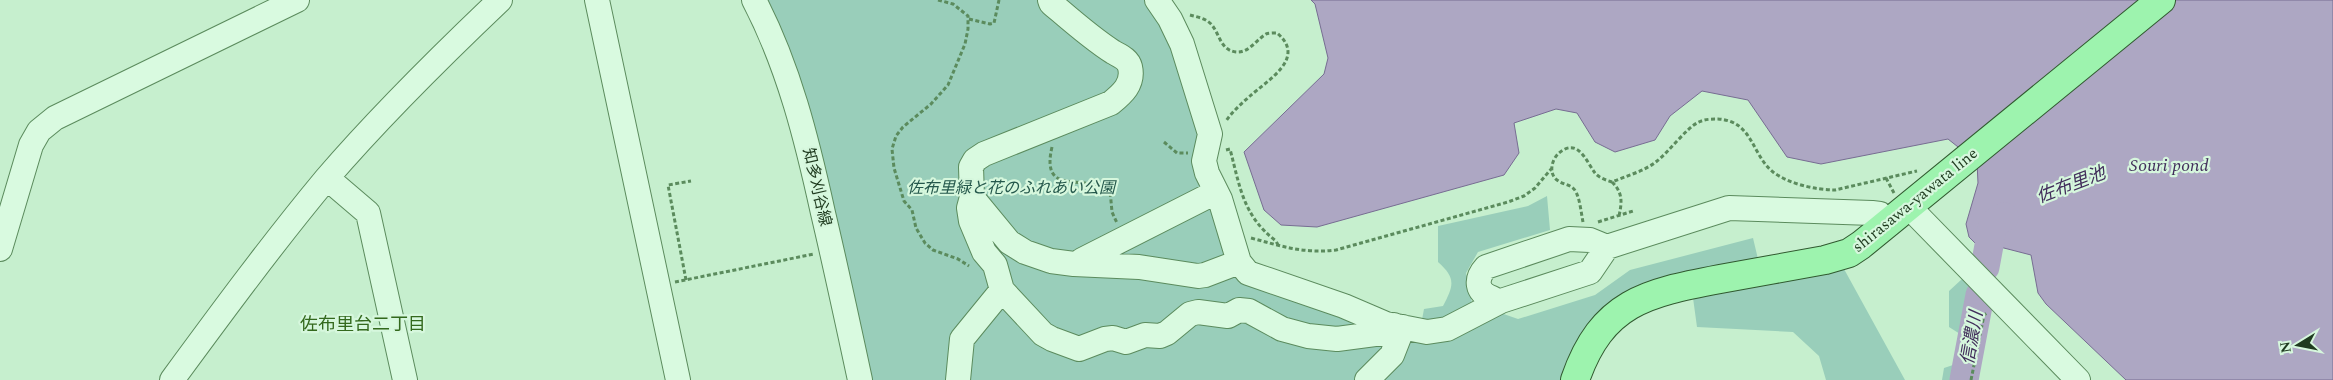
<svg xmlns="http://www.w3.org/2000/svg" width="2333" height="380" font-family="Spectral,'Noto Sans JP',serif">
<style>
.green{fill:#99ceba}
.water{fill:#ada7c3;stroke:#776d92}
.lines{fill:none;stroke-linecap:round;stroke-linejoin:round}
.river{stroke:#ada7c3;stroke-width:29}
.minor-casing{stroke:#5b8b5d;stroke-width:26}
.major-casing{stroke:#30592f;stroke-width:30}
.path{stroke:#5b8b5d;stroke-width:3;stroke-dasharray:4 2.5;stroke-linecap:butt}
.minor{stroke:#d9fae0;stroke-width:24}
.major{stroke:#9df3ae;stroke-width:28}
.labels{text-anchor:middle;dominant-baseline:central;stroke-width:4.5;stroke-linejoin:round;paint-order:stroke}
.street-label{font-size:16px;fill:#1f3b1f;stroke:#d6f7dd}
.park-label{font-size:16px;font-style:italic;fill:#25584c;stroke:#d6f7dd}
.water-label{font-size:18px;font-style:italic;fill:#422e5b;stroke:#d6f7dd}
.neighbourhood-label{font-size:18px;fill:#33691d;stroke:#d6f7dd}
</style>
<rect width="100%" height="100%" fill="#c6efce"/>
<!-- green -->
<path class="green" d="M754 0H1157L1170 19 1230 258 1344 314 1390 340 1418 341 1424 309 1443 306C1454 285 1456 278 1438 262V226L1528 206 1547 196 1550 230 1478 252 1466 273 1472 303 1518 319 1595 295 1630 270 1753 238 1763 280 1844 269 1905 380H1826L1819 356 1793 332 1697 327 1690 276 1662 279 1565 380H860L832 250Z
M1962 279 1985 302 1969 380H1942L1944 368 1965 361 1968 339 1949 327V291Z"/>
<!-- water -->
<path class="water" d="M1311 0H2333V380H2126L2046 304 2038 293 2031 255 2000 247 1983 251 1969 237 1966 224 1978 183 1977 162 1948 139 1821 164 1787 157 1748 100 1702 91 1670 116 1655 140 1615 152 1595 142 1577 113 1556 109 1514 123 1519 153 1504 175 1317 227 1281 225 1264 210 1244 152 1324 74 1328 58 1315 4Z"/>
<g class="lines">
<!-- river -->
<path class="river" d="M1985 267 1993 224 2004 217
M1964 380 1980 295"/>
<defs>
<path id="minor" d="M597 0 678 380
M754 0C789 67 807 140 823 213 836 268 848 324 860 380
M1050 0 1051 3C1071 20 1091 38 1113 52 1120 56 1128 59 1130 67 1134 84 1122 94 1111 103L984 154 975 160 971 167 972 197 1009 242 1025 252 1051 261 1074 264 1139 267 1198 276 1205 275 1239 262
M1157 0 1170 19 1182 44 1210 134 1204 161 1207 173 1220 199 1239 262 1248 273 1344 306 1386 324 1427 332 1447 329 1501 301 1590 272 1607 247 1729 208 1872 213 1880 214 1889 224
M327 178 368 213 405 380
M972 197 969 208 971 221 984 252 995 265 1002 290 1043 334 1052 339 1079 349 1105 339 1113 338 1126 342 1145 335 1160 336 1167 333 1190 314 1198 312 1228 316 1239 310 1249 311 1282 329 1308 336 1337 339 1390 332 1394 325
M1909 207 2078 380
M0 249 31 145 39 131 55 118 297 0
M1079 264 1082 260 1216 192
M1494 304 1492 298C1476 292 1475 279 1486 267L1569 239 1590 240 1607 247
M172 380C222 312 272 244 326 179 380 116 440 57 500 0
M958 380 962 339 1002 290
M1367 380 1392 355 1403 327"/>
<path id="major" d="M1575 380C1602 302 1646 293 1720 279 1755 273 1790 266 1825 260L1849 253 1861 245 2161 0"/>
</defs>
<!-- minor casing -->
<use href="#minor" class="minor-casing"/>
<!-- major casing -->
<use href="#major" class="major-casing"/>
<!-- path -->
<path class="path" d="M938 0 953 4 968 16V29L965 44 948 85 931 104 903 127 896 136 892 149 894 168 904 201 912 210 916 228 925 243 933 250 958 259 969 266
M1190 15C1197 17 1205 18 1211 24 1220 34 1220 50 1236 52 1249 53 1256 40 1266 34 1269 33 1274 33 1277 33 1307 58 1268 80 1250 96 1241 104 1232 112 1226 121
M969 19 990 24 994 23 999 0
M1164 142 1177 153H1188
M1052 147C1040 198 1085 173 1110 190L1112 212 1117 223
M1226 150 1230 149C1240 187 1243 216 1276 241L1278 245
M1886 178 1894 193
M1612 182C1623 193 1622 202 1619 216
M1583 222C1581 212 1580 200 1576 192 1572 184 1563 185 1557 180 1548 173 1552 159 1559 153 1578 137 1586 161 1595 173 1599 178 1606 180 1612 182 1626 176 1645 171 1657 161 1669 152 1687 127 1699 122 1705 119 1712 119 1718 119 1753 121 1751 154 1773 172 1789 184 1816 190 1835 190L1917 171
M1598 222 1633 211
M1251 238C1281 246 1304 254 1336 250L1508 202 1524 196 1535 188 1552 168
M686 280 668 185 691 181
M675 282 814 254
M1971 380 1984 315 1987 313"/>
<!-- minor -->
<use href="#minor" class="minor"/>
<!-- major -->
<use href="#major" class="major"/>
</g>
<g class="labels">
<!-- street labels -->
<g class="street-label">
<text transform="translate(817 187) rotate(77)">知多刈谷線</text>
<text transform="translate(1915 200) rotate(-39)">shirasawa-yawata line</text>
</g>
<!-- park labels -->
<g class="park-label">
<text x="1011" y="188">佐布里緑と花のふれあい公園</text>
</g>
<!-- water labels -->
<g class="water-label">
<text x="2169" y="165">Souri pond</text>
<text transform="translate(2071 185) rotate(-21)">佐布里池</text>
<text transform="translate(1972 338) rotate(-80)">信濃川</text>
</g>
<!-- neighbourhood labels -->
<g class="neighbourhood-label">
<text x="363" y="324">佐布里台二丁目</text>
</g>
</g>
<!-- north arrow -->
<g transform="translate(2298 345) rotate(260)" stroke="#d6f7dd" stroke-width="4" paint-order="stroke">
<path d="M0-4L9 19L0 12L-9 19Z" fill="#1f3b1f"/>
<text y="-8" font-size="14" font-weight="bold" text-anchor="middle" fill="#1f3b1f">N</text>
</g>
</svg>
